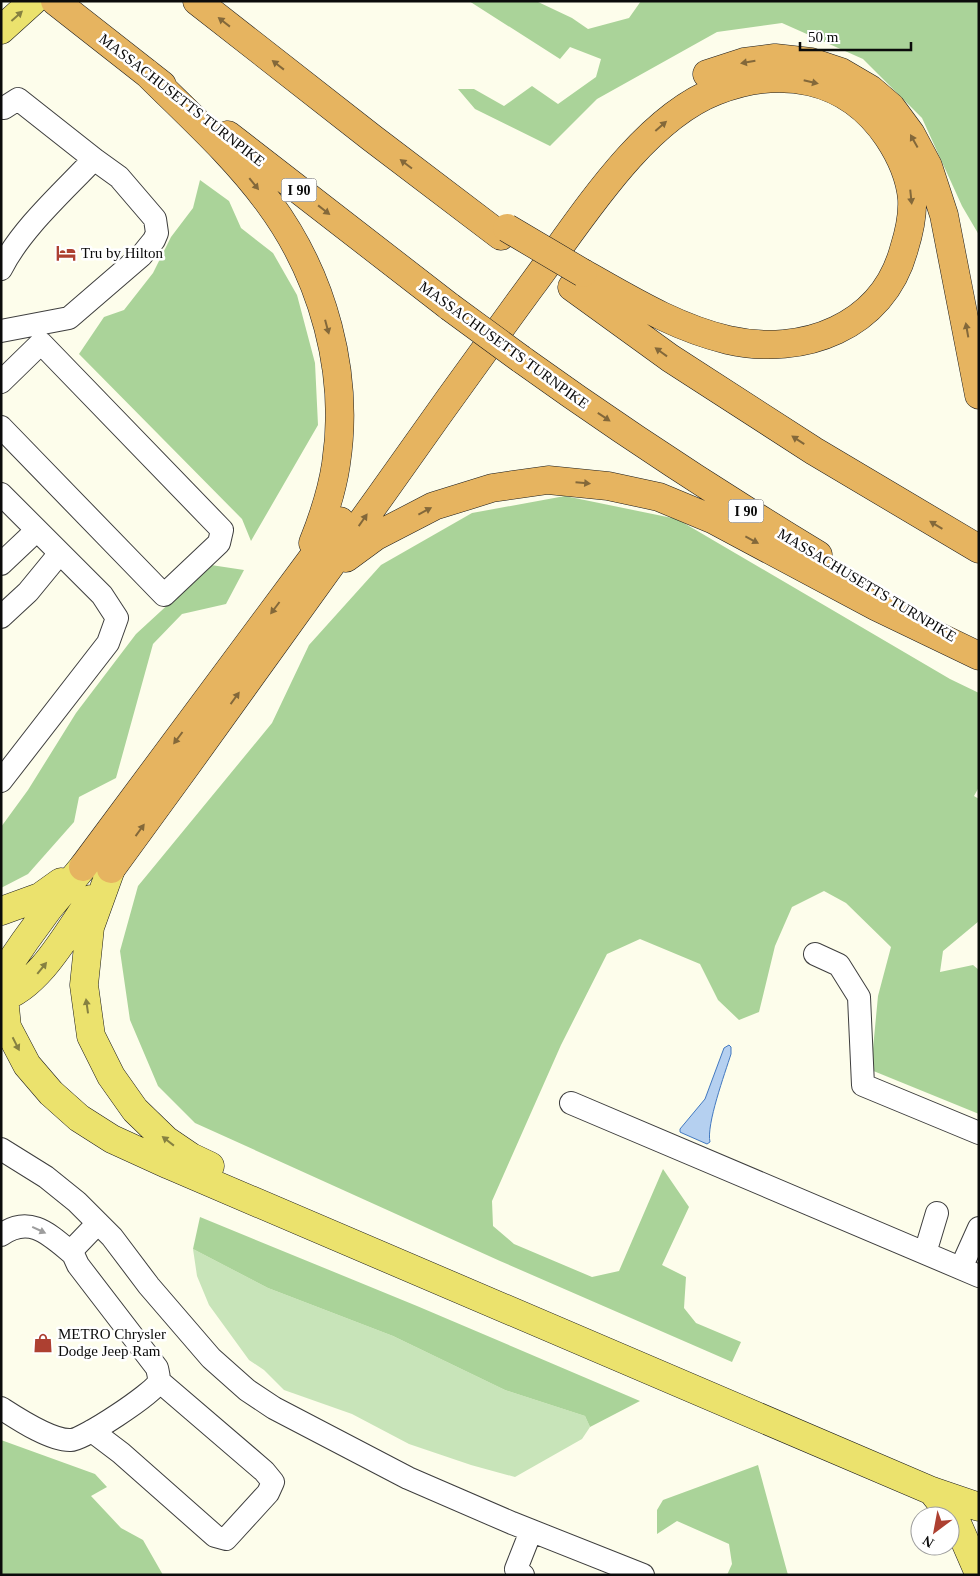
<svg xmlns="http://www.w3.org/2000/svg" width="980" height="1576" font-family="Georgia,serif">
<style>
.green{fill:#c8e4b9}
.forest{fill:#aad399}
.water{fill:#b5d0f0;stroke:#4379c0}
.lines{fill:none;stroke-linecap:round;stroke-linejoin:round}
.minor-casing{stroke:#3e3e3e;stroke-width:24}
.major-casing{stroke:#1c1c1c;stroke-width:29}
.highway-casing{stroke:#1c1c1c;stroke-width:29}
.minor{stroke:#fff;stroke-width:22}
.major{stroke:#ebe26d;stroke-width:28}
.highway{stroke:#e6b460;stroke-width:28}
.highway-bridge-casing{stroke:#1c1c1c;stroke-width:29;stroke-linecap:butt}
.highway-bridge{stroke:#e6b460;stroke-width:28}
.oneway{fill:#868141}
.oneway2{fill:#83683a}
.oneway3{fill:#9d9d9d}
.labels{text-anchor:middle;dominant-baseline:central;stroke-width:5;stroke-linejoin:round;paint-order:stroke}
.shield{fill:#fff;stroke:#545454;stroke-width:1}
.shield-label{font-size:14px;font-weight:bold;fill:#0b0b0b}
.street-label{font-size:15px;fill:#0b0b0b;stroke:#fff}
.poi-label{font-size:15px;fill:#0b0b0b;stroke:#fff;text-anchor:start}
</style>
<rect width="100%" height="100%" fill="#fdfdeb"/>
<!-- green -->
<path class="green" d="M193 1249 268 1288 393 1336 505 1390 585 1416 590 1427 582 1439 515 1477 471 1465 409 1444 352 1414 284 1390 264 1370 249 1360 209 1305 197 1276Z"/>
<!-- forest -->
<path class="forest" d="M469 1H536L572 18 588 29 629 18 641 1H979V235L962 206 922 118 863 59 782 23 717 32 597 99 550 146 475 109 458 89H474L504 106 532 86 558 104 596 77 601 59 570 47 560 59Z
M200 180 229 201 241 228 273 253 297 295 315 363 318 425 251 541 242 519 79 354 104 317 124 310 153 273 171 237 193 208Z
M565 496 677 519 950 679 979 693V787L974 796 979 799V921L943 951 940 972 973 965 979 970V1114L871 1070 878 996 891 947 846 903 824 891 792 907 775 946 759 1012 739 1020 718 1000 700 964 640 939 607 954 561 1045 492 1201 493 1226 514 1244 592 1277 619 1271 663 1169 689 1207 662 1265 686 1277 684 1308 696 1323 741 1342 732 1362 500 1261 195 1123 158 1086 130 1020 120 951 138 886 272 723 309 645 381 565 472 513Z
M211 565 244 570 226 604 182 614 153 644 116 778 79 797 74 822 28 874 1 888V827L28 790 76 713 136 634Z
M200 1217 417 1306 640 1401 590 1427 585 1416 505 1390 393 1336 268 1288 193 1249Z
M1 1440 95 1474 107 1487 91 1496 121 1528 143 1540 163 1575H1Z
M758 1465 788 1575H727L732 1564 729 1544 677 1521 657 1534V1510L663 1500Z"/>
<!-- water -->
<path class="water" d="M729 1045 731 1047V1054C725 1073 706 1125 710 1142L707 1144 682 1133 680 1132V1129L705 1099 724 1048Z"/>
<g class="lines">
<defs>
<path id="minor" d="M1 269C21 229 63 192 94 159L18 99 4 108
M1 331 69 318 141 256 154 240 157 233 155 219 119 177 94 159
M1 382 41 343 222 530 219 543 164 595 1 427
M1 494 102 595 117 618 108 643 1 781
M1 564 37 530
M1 617 28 592 60 553
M815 954 839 965 859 997 863 1085 979 1133
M571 1103 979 1276
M1 1149 46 1177 77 1202 112 1237 149 1286 211 1358 247 1390 274 1408 408 1478 512 1523 643 1575
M1 1235C30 1214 50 1235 73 1254
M925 1253 937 1213
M961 1268 979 1228
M1 1408C18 1419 51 1441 71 1440 83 1440 152 1394 158 1383 160 1378 158 1373 157 1368L78 1265 73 1254 75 1247 98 1223
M92 1431 121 1453 215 1536 226 1539 268 1493 273 1482 264 1471 159 1381
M523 1575 516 1569 531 1531"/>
<path id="major" d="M1 30 33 1
M83 867 49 908 25 941 14 957 5 976 4 997 7 1027 27 1065 51 1093 79 1118 112 1139 169 1165 932 1491 979 1507
M111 869 90 927 84 985 91 1036 111 1076 135 1110 166 1140 191 1157 210 1166
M1 911 40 897 61 882
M1 998C39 987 69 930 91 899
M932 1491 957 1523 977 1569"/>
<path id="highway" d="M55 1 162 85
M197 1 372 138 501 236
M147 73C189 115 234 155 269 203 323 276 350 373 336 464 332 491 323 518 313 543
M707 74 744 62 775 58 811 62 841 72 870 89 891 107 911 134 928 166 944 215 979 395
M228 135 450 307
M572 287 670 358 814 451 979 549
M521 359C617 428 716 493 818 555
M346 558 376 536 434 506 492 488 548 480 608 486 659 497 712 519 877 607 979 656
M83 867 340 521
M111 869C201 746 290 623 379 498 429 427 480 356 532 285 579 222 641 120 716 91 780 66 847 76 888 137 900 155 910 177 912 199 913 216 909 233 904 249 883 327 803 357 728 340 674 327 631 300 583 273"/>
</defs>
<!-- minor casing -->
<use href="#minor" class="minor-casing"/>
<!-- major casing -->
<use href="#major" class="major-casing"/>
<!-- highway casing -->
<use href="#highway" class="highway-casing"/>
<!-- minor -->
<use href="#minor" class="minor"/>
<!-- major -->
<use href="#major" class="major"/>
<!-- highway -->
<use href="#highway" class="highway"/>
<defs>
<path id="highway-bridge" d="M507 228 583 273
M450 307 521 359"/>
</defs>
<!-- highway-bridge casing -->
<use href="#highway-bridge" class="highway-bridge-casing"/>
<!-- highway-bridge -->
<use href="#highway-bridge" class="highway-bridge"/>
</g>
<!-- one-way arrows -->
<defs><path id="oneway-solid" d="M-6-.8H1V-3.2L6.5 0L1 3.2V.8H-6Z" transform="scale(1.25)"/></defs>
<g class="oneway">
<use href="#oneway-solid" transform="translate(17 16) rotate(-42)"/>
<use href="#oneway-solid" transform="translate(42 968) rotate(-51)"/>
<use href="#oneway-solid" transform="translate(87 1006) rotate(-98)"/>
<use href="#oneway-solid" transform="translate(16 1044) rotate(63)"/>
<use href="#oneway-solid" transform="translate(168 1141) rotate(-142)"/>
</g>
<g class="oneway2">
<use href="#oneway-solid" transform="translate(224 22) rotate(-142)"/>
<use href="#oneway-solid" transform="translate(748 62) rotate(170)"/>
<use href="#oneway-solid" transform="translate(278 65) rotate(-142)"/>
<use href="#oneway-solid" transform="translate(811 82) rotate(13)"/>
<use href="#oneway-solid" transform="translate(661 126) rotate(-41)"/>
<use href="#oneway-solid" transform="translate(914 141) rotate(-119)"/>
<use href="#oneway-solid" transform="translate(406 164) rotate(-143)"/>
<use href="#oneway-solid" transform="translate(254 184) rotate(51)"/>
<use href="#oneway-solid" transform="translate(911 197) rotate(84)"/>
<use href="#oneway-solid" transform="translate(324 210) rotate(38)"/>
<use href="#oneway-solid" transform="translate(327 327) rotate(75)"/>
<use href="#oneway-solid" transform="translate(967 330) rotate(-100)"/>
<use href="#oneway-solid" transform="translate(661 352) rotate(-144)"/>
<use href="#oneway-solid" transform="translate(604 417) rotate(34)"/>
<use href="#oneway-solid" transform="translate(798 440) rotate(-147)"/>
<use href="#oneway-solid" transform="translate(583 483) rotate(5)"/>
<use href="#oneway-solid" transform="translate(425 511) rotate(-28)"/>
<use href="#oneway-solid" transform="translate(363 520) rotate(-55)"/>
<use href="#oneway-solid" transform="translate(936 525) rotate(-149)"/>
<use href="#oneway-solid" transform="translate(752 540) rotate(28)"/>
<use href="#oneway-solid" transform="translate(275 608) rotate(127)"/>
<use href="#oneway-solid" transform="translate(235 698) rotate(-54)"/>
<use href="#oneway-solid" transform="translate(178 738) rotate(127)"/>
<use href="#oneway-solid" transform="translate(140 830) rotate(-54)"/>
</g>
<use class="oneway3" href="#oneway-solid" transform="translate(39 1230) rotate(25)"/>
<!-- icons -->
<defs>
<symbol id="hotel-bare" viewBox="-9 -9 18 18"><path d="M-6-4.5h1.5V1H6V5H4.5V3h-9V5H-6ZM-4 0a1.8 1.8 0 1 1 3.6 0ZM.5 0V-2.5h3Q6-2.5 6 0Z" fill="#ad4031" stroke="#fff" stroke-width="2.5" paint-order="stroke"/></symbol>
<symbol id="shop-bare" viewBox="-9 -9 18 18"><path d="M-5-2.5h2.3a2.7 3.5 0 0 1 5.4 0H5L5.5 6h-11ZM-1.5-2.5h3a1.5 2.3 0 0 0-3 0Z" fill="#ad4031" stroke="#fff" stroke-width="2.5" paint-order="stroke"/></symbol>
</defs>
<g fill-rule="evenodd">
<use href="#hotel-bare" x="52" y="239" width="28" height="28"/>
<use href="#shop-bare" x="29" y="1329" width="28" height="28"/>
</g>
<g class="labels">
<!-- shield labels -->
<g class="shield">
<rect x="281.5" y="178.5" width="35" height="23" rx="4"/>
<rect x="728.5" y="499.5" width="35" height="23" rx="4"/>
</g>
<g class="shield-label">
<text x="299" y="190">I 90</text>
<text x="746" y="511">I 90</text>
</g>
<!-- street labels -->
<g class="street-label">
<text transform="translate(182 100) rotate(38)">MASSACHUSETTS TURNPIKE</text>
<text transform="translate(504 345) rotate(36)">MASSACHUSETTS TURNPIKE</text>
<text transform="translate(867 585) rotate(31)">MASSACHUSETTS TURNPIKE</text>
</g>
<!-- poi labels -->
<g class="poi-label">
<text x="81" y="253">Tru by Hilton</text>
<text x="58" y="1334">METRO Chrysler<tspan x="58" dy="17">Dodge Jeep Ram</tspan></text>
</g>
</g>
<!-- border -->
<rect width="980" height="1576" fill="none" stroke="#0b0b0b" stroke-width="5"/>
<!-- north arrow -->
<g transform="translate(935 1531) rotate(212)"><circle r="24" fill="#ffffff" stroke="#9d9d9d"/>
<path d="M0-4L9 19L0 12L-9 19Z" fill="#ad4031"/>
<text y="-8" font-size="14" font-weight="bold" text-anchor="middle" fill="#0b0b0b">N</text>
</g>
<!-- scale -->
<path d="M800 42v8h111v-8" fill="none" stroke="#0b0b0b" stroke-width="2.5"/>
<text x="808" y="42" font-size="15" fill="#0b0b0b" stroke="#ffffff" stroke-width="4" paint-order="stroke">50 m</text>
</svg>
